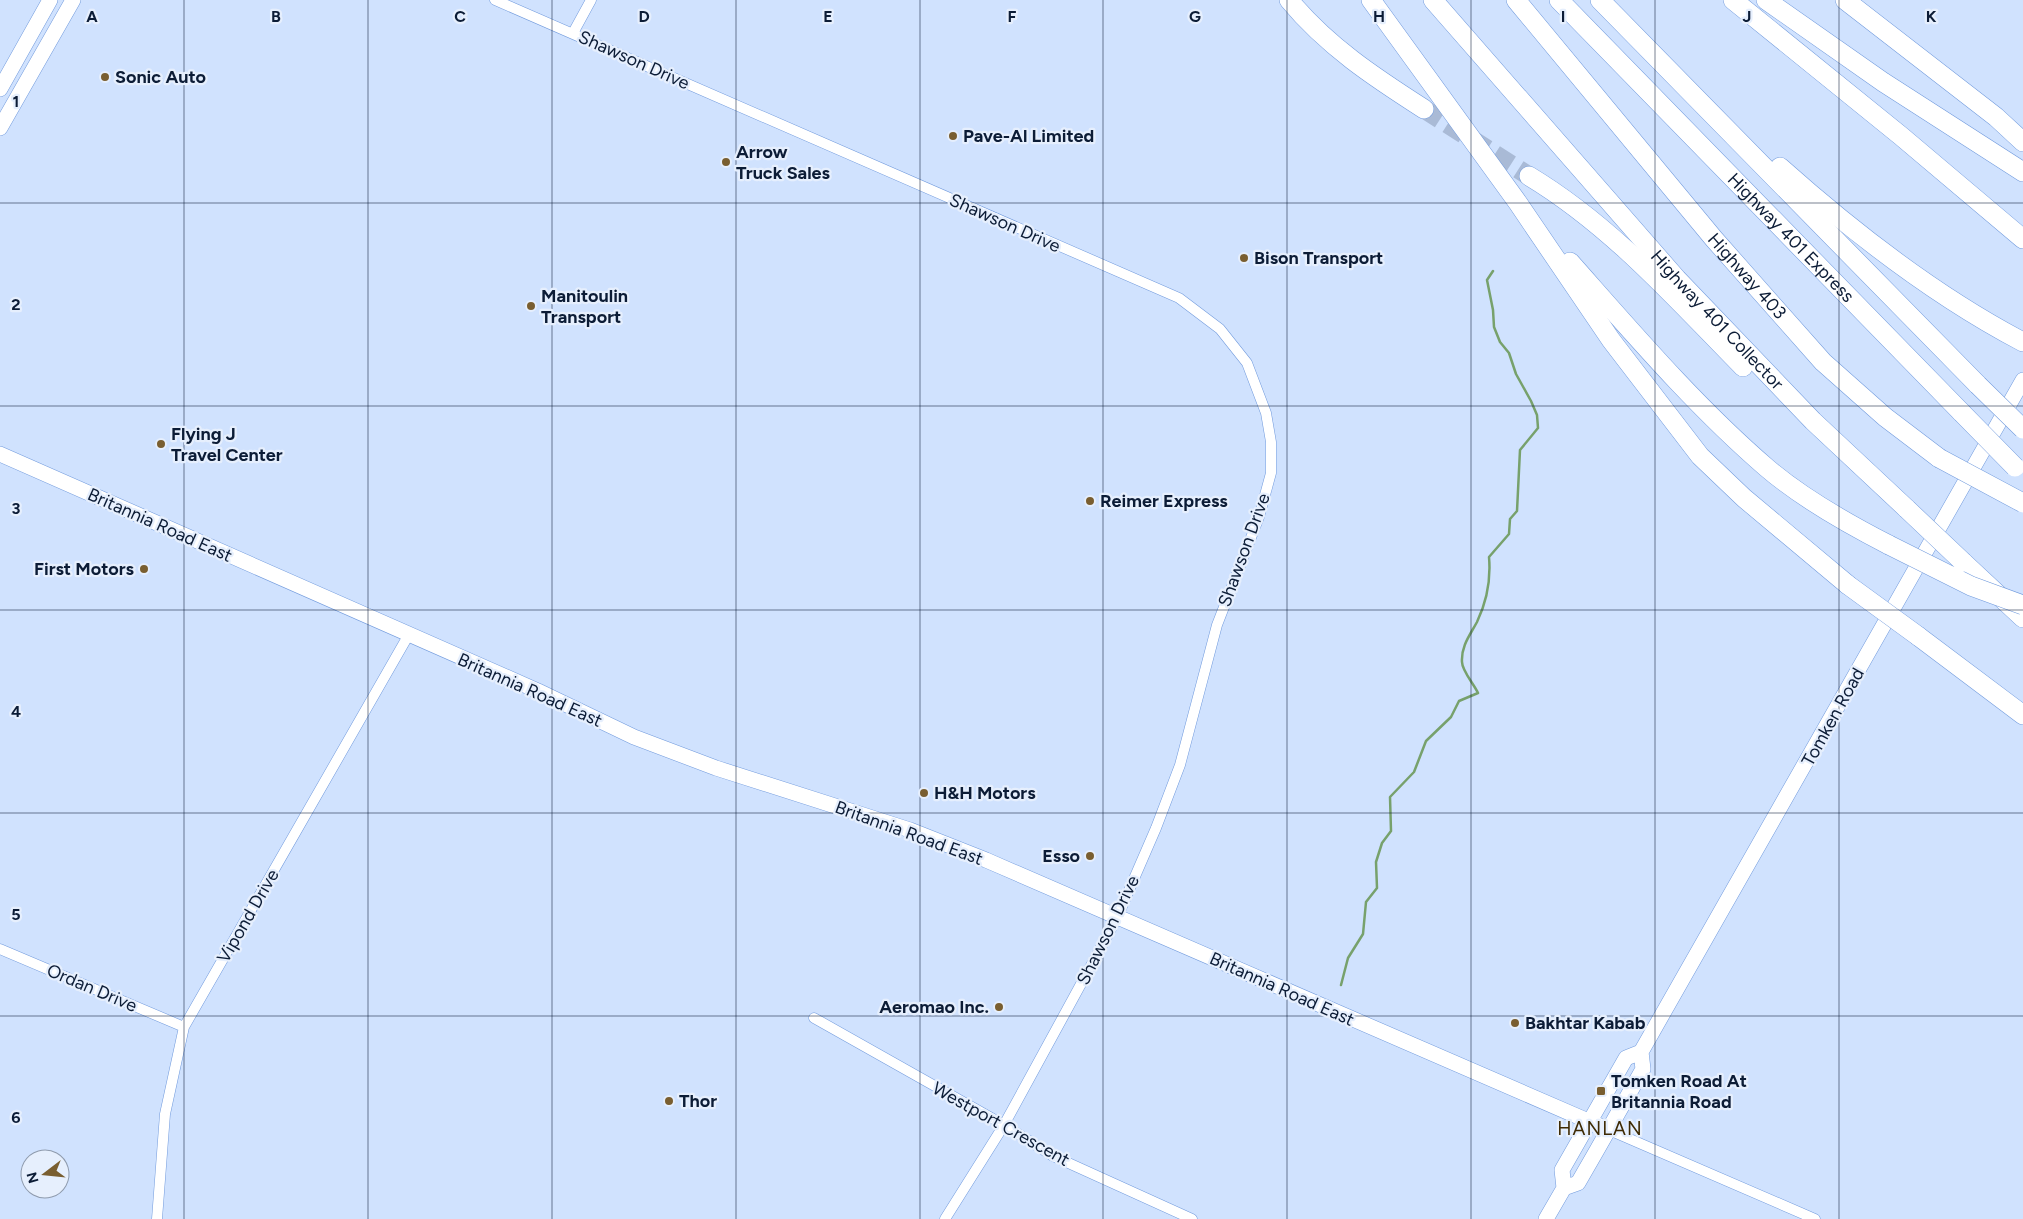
<svg xmlns="http://www.w3.org/2000/svg" width="2023" height="1219" font-family="Figtree,sans-serif">
<style>
.lines{fill:none;stroke-linecap:round;stroke-linejoin:round}
.stream{stroke:#77a16c;stroke-width:2.5}
.highway-tunnel{stroke:#a9bad6;stroke-width:19;stroke-dasharray:19 9;stroke-linecap:butt}
.street-casing{stroke:#729bdd;stroke-width:11}
.secondary-casing{stroke:#729bdd;stroke-width:16}
.highway-casing{stroke:#729bdd;stroke-width:20}
.street{stroke:#fff;stroke-width:10}
.secondary{stroke:#fff;stroke-width:15}
.highway{stroke:#fff;stroke-width:19}
.highway-bridge-casing{stroke:#729bdd;stroke-width:20;stroke-linecap:butt}
.highway-bridge{stroke:#fff;stroke-width:19}
.grid{fill:none;stroke:#0c1c36;stroke-width:1;stroke-opacity:0.55}
.poi-dot{fill:#795e30;stroke:#e6effd;stroke-width:2}
.labels{text-anchor:middle;dominant-baseline:central;stroke-width:4.5;stroke-linejoin:round;paint-order:stroke}
.street-label{font-size:18px;fill:#0c1c36;stroke:#e6effd}
.poi-label{font-size:18px;font-weight:bold;fill:#0c1c36;stroke:#e6effd;text-anchor:start}
.neighbourhood-label{font-size:19px;letter-spacing:1px;fill:#3e2a03;stroke:#e6effd}
.grid-label{font-size:16px;text-anchor:middle;font-weight:bold;fill:#0c1c36;stroke:#e6effd;stroke-width:4.5;stroke-linejoin:round;paint-order:stroke}
</style>
<rect width="100%" height="100%" fill="#d0e2fe"/>
<g class="lines">
<!-- stream -->
<path class="stream" d="M1341 985 1348 958 1363 934 1366 902 1377 888 1376 862 1382 843 1391 831 1390 797 1414 772 1426 741 1451 717 1459 701 1478 693C1474 684 1462 671 1462 662 1461 646 1470 635 1477 622 1487 601 1491 580 1489 557L1509 534 1510 519 1517 511 1520 450 1538 428 1537 415 1531 401 1516 374 1509 353 1500 342 1494 327 1493 310 1487 280 1493 271"/>
<!-- highway-tunnel -->
<path class="highway-tunnel" d="M1424 109 1529 176"/>
<defs>
<path id="street" d="M495 0 1179 298 1220 329 1247 363 1266 413 1271 442V473L1259 517 1217 625 1180 765 1156 828 1117 918 1004 1125 945 1219
M573 33 591 0
M0 949 184 1027
M814 1018 1004 1125 1053 1156 1192 1219
M1609 1130 1815 1219
M157 1219 165 1114 184 1027 408 636"/>
<path id="secondary" d="M0 89 50 0
M0 128 73 0
M0 454 538 691 634 737 716 768 910 830 986 860 1609 1130
M1564 1188 1578 1183 1597 1150 1643 1069 1641 1052 2023 380
M1546 1219 1564 1188 1562 1170 1626 1058 1641 1052"/>
<g id="highway">
<path d="M1289 0C1327 46 1374 77 1424 109"/>
<path d="M1371 0 1518 203 1611 340 1700 456 1744 498 1848 585"/>
<path id="s1" d="M1433 0 1677 279 1813 421 1907 509"/>
<path id="s2" d="M1516 0 1714 239 1823 362 1885 417 1939 458"/>
<path id="s3" d="M1559 0 1962 413"/>
<path d="M1600 0 1978 385"/>
<path d="M1733 0 1901 136 2023 239"/>
<path d="M1766 0 1883 82 2023 172"/>
<path d="M1845 0 1996 117 2023 142"/>
<path d="M1780 167C1854 233 1935 296 2023 342"/>
<path d="M1529 176C1612 226 1676 299 1743 367"/>
<path d="M1570 262C1633 333 1695 406 1767 468 1802 498 1848 524 1889 545"/>
<path d="M1963 562 2023 618"/>
<path d="M1918 636 2023 715"/>
</g>
</defs>
<!-- street casing -->
<use href="#street" class="street-casing"/>
<!-- secondary casing -->
<use href="#secondary" class="secondary-casing"/>
<!-- highway casing -->
<use href="#highway" class="highway-casing"/>
<!-- street -->
<use href="#street" class="street"/>
<!-- secondary -->
<use href="#secondary" class="secondary"/>
<!-- highway -->
<use href="#highway" class="highway"/>
<defs>
<path id="highway-bridge" d="M1978 385 2023 429
M1962 413 2015 467
M1939 458 2023 503
M1907 509 1963 562
M1889 545 1971 586 2023 605
M1848 585 1918 636"/>
</defs>
<!-- highway-bridge casing -->
<use href="#highway-bridge" class="highway-bridge-casing"/>
<!-- highway-bridge -->
<use href="#highway-bridge" class="highway-bridge"/>
</g>
<!-- grid -->
<path class="grid" d="M184 0V1219M368 0V1219M552 0V1219M736 0V1219M920 0V1219M1103 0V1219M1287 0V1219M1471 0V1219M1655 0V1219M1839 0V1219M0 203H2023M0 406H2023M0 610H2023M0 813H2023M0 1016H2023"/>
<!-- markers -->
<g class="poi-dot">
<circle cx="105" cy="77" r="5"/>
<circle cx="953" cy="136" r="5"/>
<circle cx="726" cy="162" r="5"/>
<circle cx="1244" cy="258" r="5"/>
<circle cx="531" cy="306" r="5"/>
<circle cx="161" cy="444" r="5"/>
<circle cx="1090" cy="501" r="5"/>
<circle cx="144" cy="569" r="5"/>
<circle cx="924" cy="793" r="5"/>
<circle cx="1090" cy="856" r="5"/>
<circle cx="999" cy="1007" r="5"/>
<circle cx="1515" cy="1023" r="5"/>
<rect x="1596" y="1086" width="10" height="10" rx="2.5"/>
<circle cx="669" cy="1101" r="5"/>
</g>
<g class="labels">
<!-- street labels -->
<g class="street-label">
<text transform="translate(634 60) rotate(24)">Shawson Drive</text>
<text transform="translate(1005 223) rotate(24)">Shawson Drive</text>
<text stroke="none"><textPath href="#s3" startOffset="332">Highway 401 Express</textPath></text>
<text stroke="none"><textPath href="#s2" startOffset="360">Highway 403</textPath></text>
<text stroke="none"><textPath href="#s1" startOffset="428">Highway 401 Collector</textPath></text>
<text transform="translate(160 525) rotate(24)">Britannia Road East</text>
<text transform="translate(1244 550) rotate(-70)">Shawson Drive</text>
<text transform="translate(530 690) rotate(24)">Britannia Road East</text>
<text transform="translate(1833 717) rotate(-61)">Tomken Road</text>
<text transform="translate(909 833) rotate(20)">Britannia Road East</text>
<text transform="translate(248 916) rotate(-60)">Vipond Drive</text>
<text transform="translate(1108 930) rotate(-64)">Shawson Drive</text>
<text transform="translate(92 988) rotate(23)">Ordan Drive</text>
<text transform="translate(1282 989) rotate(24)">Britannia Road East</text>
<text transform="translate(1001 1124) rotate(29)">Westport Crescent</text>
</g>
<!-- poi labels -->
<g class="poi-label">
<text x="115" y="77">Sonic Auto</text>
<text x="963" y="136">Pave-Al Limited</text>
<text x="736" y="152">Arrow<tspan x="736" dy="21">Truck Sales</tspan></text>
<text x="1254" y="258">Bison Transport</text>
<text x="541" y="296">Manitoulin<tspan x="541" dy="21">Transport</tspan></text>
<text x="171" y="434">Flying J<tspan x="171" dy="21">Travel Center</tspan></text>
<text x="1100" y="501">Reimer Express</text>
<text x="134" y="569" text-anchor="end">First Motors</text>
<text x="934" y="793">H&amp;H Motors</text>
<text x="1080" y="856" text-anchor="end">Esso</text>
<text x="989" y="1007" text-anchor="end">Aeromao Inc.</text>
<text x="1525" y="1023">Bakhtar Kabab</text>
<text x="1611" y="1081">Tomken Road At<tspan x="1611" dy="21">Britannia Road</tspan></text>
<text x="679" y="1101">Thor</text>
</g>
<!-- neighbourhood labels -->
<g class="neighbourhood-label">
<text x="1600" y="1128">HANLAN</text>
</g>
</g>
<g class="grid-label">
<text x="92" y="22">A</text>
<text x="276" y="22">B</text>
<text x="460" y="22">C</text>
<text x="644" y="22">D</text>
<text x="828" y="22">E</text>
<text x="1012" y="22">F</text>
<text x="1195" y="22">G</text>
<text x="1379" y="22">H</text>
<text x="1563" y="22">I</text>
<text x="1747" y="22">J</text>
<text x="1931" y="22">K</text>
<text x="16" y="107">1</text>
<text x="16" y="310">2</text>
<text x="16" y="514">3</text>
<text x="16" y="717">4</text>
<text x="16" y="920">5</text>
<text x="16" y="1123">6</text>
</g>
<!-- north arrow -->
<g transform="translate(45 1174) rotate(254)"><circle r="24" fill="#e6effd" stroke="#8f9bad"/>
<path d="M0-4L9 19L0 12L-9 19Z" fill="#795e30"/>
<text y="-8" font-size="14" font-weight="bold" text-anchor="middle" fill="#0c1c36">N</text>
</g>
</svg>
